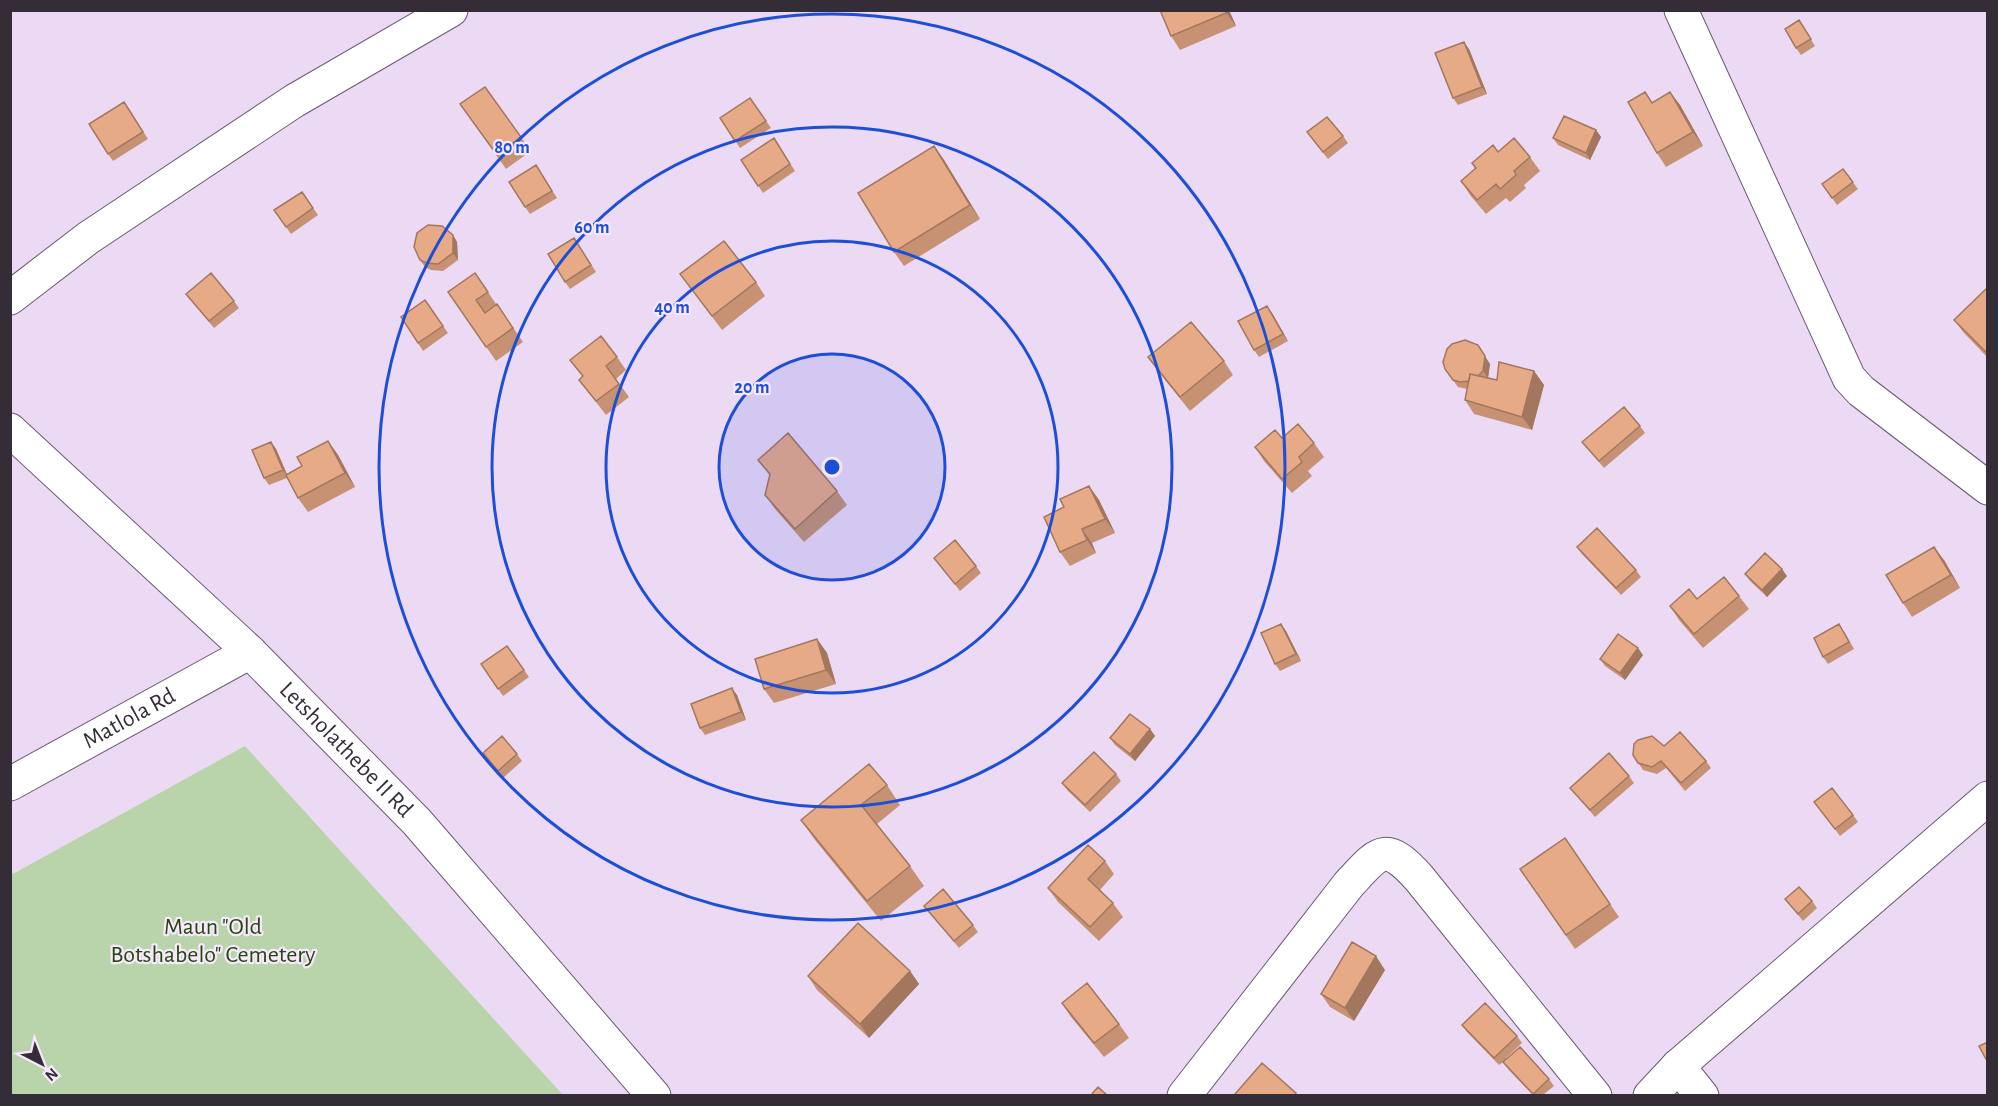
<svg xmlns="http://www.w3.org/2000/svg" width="1998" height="1106" font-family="'Alegreya Sans',sans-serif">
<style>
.green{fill:#b9d4ab}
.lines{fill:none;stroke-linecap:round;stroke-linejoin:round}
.minor-casing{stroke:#6a5a71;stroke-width:35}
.minor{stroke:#fff;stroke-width:33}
.wall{fill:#c79274}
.shaded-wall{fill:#a2775e}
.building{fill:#e7aa87;stroke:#a2775e;stroke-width:1.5}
.ring{fill:none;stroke:#1d4ed8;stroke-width:3}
.labels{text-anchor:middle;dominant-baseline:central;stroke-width:4.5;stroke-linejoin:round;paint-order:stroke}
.street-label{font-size:24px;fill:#342d37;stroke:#f7e8fe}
.park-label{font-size:24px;fill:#25460c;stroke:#f7e8fe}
.centre{fill:#1d4ed8;stroke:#f7e8fe;stroke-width:3}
.ring-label{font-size:18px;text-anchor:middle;font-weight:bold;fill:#1d4ed8;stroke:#f7e8fe;stroke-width:4.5;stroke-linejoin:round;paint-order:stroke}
</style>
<rect width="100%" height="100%" fill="#ecdaf5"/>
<!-- green -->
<path class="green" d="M245 746 563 1095H11V875Z"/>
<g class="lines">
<defs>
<g id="minor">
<path d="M1681 10 1849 378 1861 391 1988 488"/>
<path d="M10 298 88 238 294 101 451 10"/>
<path id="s1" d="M10 430 250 652 417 822 654 1096"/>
<path id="s2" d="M10 784 250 652"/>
<path d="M1678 1066 1702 1096"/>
<path d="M1184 1096 1349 884C1379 852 1385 840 1419 878L1595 1096"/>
<path d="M1650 1096 1678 1066 1988 798"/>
</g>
</defs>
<!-- minor casing -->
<use href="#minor" class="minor-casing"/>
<!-- minor -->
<use href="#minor" class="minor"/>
</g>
<!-- wall -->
<path class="wall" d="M1160 10H1229L1236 26 1180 50 1171 36Z
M1799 20 1815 46 1801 55 1796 48Z
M1469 49 1487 94 1458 105 1453 98Z
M485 87 531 151 506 169 460 104Z
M1670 92 1680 105 1703 146 1666 167 1657 153Z
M750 98 771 128 740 148 720 118Z
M129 109 148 139 113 161 108 154Z
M1596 130 1601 137 1590 160 1558 145 1553 138Z
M1343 136 1348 143 1328 159 1312 139Z
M774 138 795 171 763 193 741 160Z
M934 146 944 160 980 219 904 266 894 252Z
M1498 152 1530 157 1540 171 1524 185 1526 188 1510 202 1506 198 1486 214 1470 195 1461 181 1475 169 1472 163Z
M536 165 557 198 530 214 525 207Z
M1843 169 1858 189 1837 205 1822 184Z
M302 192 318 215 291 234 274 210Z
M453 235 457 242 458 260 443 271 431 270 425 267 420 260Z
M574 238 596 272 570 289 565 282Z
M475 273 496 304H497L523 342 496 361 448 292Z
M680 274 756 282 765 296 722 330Z
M1988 287V358L1964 333 1954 320Z
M186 294 234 301 239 308 214 328Z
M425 300 448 333 423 351 401 317Z
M1272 313 1288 341 1259 357 1254 350Z
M617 357 626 370 616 379 629 397 606 415 579 380 583 377 570 360Z
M1148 357 1224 361 1233 375 1190 411 1157 370Z
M1490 364 1488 378 1497 380 1534 371 1544 385 1532 430 1474 414 1465 400 1467 389 1458 387 1445 369Z
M1640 426 1645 433 1604 468 1582 442Z
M328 441 338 455 355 487 308 512 298 498 287 478 269 485 264 478 271 442 276 449 287 474 302 466Z
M1314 443 1324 457 1308 471 1312 476 1292 493 1264 461 1255 447Z
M758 460 837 491 847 505 804 542 775 509 765 495 770 476Z
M1089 486 1099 500 1115 533 1092 543 1096 553 1070 566 1060 552 1064 507Z
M1577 547 1636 570 1641 577 1621 595 1582 554Z
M934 558 976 566 981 573 960 591Z
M1944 560 1960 588 1912 617 1903 603Z
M1745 574 1787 576 1767 597 1750 581Z
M1739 596 1749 609 1703 648 1679 620 1670 606Z
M1281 624 1286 631 1301 661 1280 671 1275 664Z
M1844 631 1854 649 1828 664 1823 657Z
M817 639 827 653 836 684 774 703 764 689Z
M507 646 529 677 503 696 481 664Z
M1643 655 1625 680 1605 666 1600 659Z
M737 695 746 720 705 735 700 728Z
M1150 729 1155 736 1135 761 1115 745 1110 738Z
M1664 746 1706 761 1711 768 1685 791 1666 768 1657 774 1643 770 1633 755Z
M483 753 517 754 522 761 503 778Z
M1116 774 1121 781 1090 812 1067 790 1062 783Z
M1629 776 1634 783 1595 817 1570 788Z
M887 785 900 805 877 824 910 866 924 886 881 921 815 840 801 820Z
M1814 802 1853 815 1858 822 1840 836Z
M1565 838 1619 917 1575 949 1520 869Z
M1105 861 1114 874 1100 890 1113 903 1123 917 1099 941 1058 902 1048 888Z
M1785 899 1812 901 1817 908 1803 921Z
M924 906 973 925 978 932 959 948Z
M1385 970 1354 1021 1330 1007 1321 994Z
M910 971 919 984 869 1038 817 990 808 976Z
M1062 1003 1119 1024 1129 1038 1104 1057 1071 1017Z
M1462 1025 1517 1036 1522 1043 1506 1058 1549 1079 1554 1086 1543 1095H1533L1508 1069 1503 1062 1499 1065 1467 1032Z"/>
<!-- shaded-wall -->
<path class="shaded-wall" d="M1225 10H1229L1236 26 1226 13Z
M1464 42 1469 49 1487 94 1482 87Z
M1670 92 1680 105 1703 146 1693 132Z
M1596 130 1601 137 1590 160 1586 153Z
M934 146 944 160 980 219 970 205Z
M453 235 457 242 458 260 453 253Z
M1267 306 1272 313 1288 341 1283 334Z
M1478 345 1490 364 1488 378 1483 371Z
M1534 371 1544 385 1532 430 1522 417Z
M328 441 338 455 355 487 345 473Z
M271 442 276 449 288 477 283 470Z
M1089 486 1099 500 1115 533 1105 519Z
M1082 529 1092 543 1096 553 1087 540Z
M1934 547 1944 560 1960 588 1951 575Z
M1782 569 1787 576 1767 597 1762 590Z
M1281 624 1286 631 1301 661 1296 654Z
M817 639 827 653 836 684 826 670Z
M1638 648 1643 655 1625 680 1620 673Z
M732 688 737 695 746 720 741 712Z
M1150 729 1155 736 1135 761 1130 754Z
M1376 956 1385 970 1354 1021 1345 1008Z
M910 971 919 984 869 1038 860 1024Z"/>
<!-- building -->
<path class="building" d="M1160 10H1225L1226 13 1171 36Z
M1799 20 1811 39 1796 48 1785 29Z
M1464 42 1482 87 1453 98 1435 53Z
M485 87 521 137 497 155 460 104Z
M1645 92 1652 103 1670 92 1693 132 1657 153 1628 102Z
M750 98 766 121 735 141 720 118Z
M124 102 143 132 108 154 89 124Z
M1564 116 1596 130 1586 153 1553 138Z
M1327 117 1343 136 1323 152 1307 132Z
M774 138 790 164 758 186 741 160Z
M1514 138 1530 157 1514 171 1516 175 1500 189 1496 184 1477 200 1461 181 1476 168 1472 163 1493 145 1498 152Z
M934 146 970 205 894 252 858 193Z
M536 165 552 191 525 207 509 182Z
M1843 169 1853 182 1832 198 1822 184Z
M302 192 313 208 286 227 274 210Z
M428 225 442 226 453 235V253L438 264 426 263 420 260 414 247 417 233Z
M574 238 591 265 565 282 548 254Z
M724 241 756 282 712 316 680 274Z
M211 273 234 301 209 321 186 294Z
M475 273 488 292 476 300 485 313 497 304 513 328 486 347 448 292Z
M1988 287V354L1954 320Z
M425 300 443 326 418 343 401 317Z
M1267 306 1283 334 1254 350 1238 321Z
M1191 322 1224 361 1180 397 1148 357Z
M601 336 617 357 606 366 619 384 596 401 579 380 583 376 570 360Z
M1465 340 1478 345 1485 356 1483 371 1478 376 1470 374 1469 381 1460 382 1453 380 1445 369 1443 362 1447 349 1452 344Z
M1499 362 1534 371 1522 417 1465 400 1470 374 1497 380Z
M1624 407 1640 426 1599 461 1582 442Z
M1298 424 1314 443 1299 457 1302 462 1282 479 1255 447 1275 430 1282 438Z
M788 433 837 491 795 529 765 495 770 474 758 460Z
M328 441 345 473 298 498 286 475 302 466 297 457Z
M271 442 283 470 264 478 252 450Z
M1089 486 1105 519 1082 529 1087 540 1060 552 1044 517 1064 507 1060 499Z
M1597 528 1636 570 1616 588 1577 547Z
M955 540 976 566 955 584 934 558Z
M1934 547 1951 575 1903 603 1886 575Z
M1765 553 1782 569 1762 590 1745 574Z
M1724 577 1739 596 1694 634 1670 606 1689 589 1697 599Z
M1281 624 1296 654 1275 664 1261 633Z
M1839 624 1849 642 1823 657 1814 638Z
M1618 634 1638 648 1620 673 1600 659Z
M817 639 826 670 764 689 755 659Z
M507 646 524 670 498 689 481 664Z
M732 688 741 712 700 728 691 704Z
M1130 714 1150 729 1130 754 1110 738Z
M1680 732 1706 761 1681 783 1661 761 1652 767 1638 763 1633 755 1634 744 1638 740 1652 736 1664 746Z
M502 736 517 754 498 771 483 753Z
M1094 752 1116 774 1085 805 1062 783Z
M1609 753 1629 776 1590 810 1570 788Z
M869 764 887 785 861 805 910 866 867 901 801 820Z
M1832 788 1853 815 1835 829 1814 802Z
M1565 838 1610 904 1566 935 1520 869Z
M1088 845 1105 861 1088 879 1113 903 1090 927 1048 888Z
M1799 887 1812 901 1798 914 1785 899Z
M943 889 973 925 954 941 924 906Z
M858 923 910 971 860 1024 808 976Z
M1352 942 1376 956 1345 1008 1321 994Z
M1087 983 1119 1024 1094 1043 1062 1003Z
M1485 1003 1517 1036 1494 1058 1462 1025Z
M1988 1042V1063L1979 1046Z
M1520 1047 1549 1079 1533 1094 1503 1062Z
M1262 1063 1296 1093 1294 1095H1237L1235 1094Z
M1098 1087 1107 1095H1091Z"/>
<!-- distance rings -->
<circle cx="832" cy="467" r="113" fill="#1d4ed8" fill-opacity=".12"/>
<g class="ring">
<circle cx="832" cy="467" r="113"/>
<circle cx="832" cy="467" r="226"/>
<circle cx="832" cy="467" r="340"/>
<circle cx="832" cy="467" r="453"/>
</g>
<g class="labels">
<!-- street labels -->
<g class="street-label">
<text stroke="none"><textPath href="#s2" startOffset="136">Matlola Rd</textPath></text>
<text stroke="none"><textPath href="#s1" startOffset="464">Letsholathebe II Rd</textPath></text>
</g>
<!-- park labels -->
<g class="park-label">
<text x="213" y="927">Maun "Old<tspan x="213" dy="28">Botshabelo" Cemetery</tspan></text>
</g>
</g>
<circle cx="832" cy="467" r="9" class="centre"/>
<g class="ring-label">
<text x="512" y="153">80 m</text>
<text x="592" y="233">60 m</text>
<text x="672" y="313">40 m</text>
<text x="752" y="393">20 m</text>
</g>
<!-- border -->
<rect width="1998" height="1106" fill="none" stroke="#342d37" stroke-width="24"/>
<!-- north arrow -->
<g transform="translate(42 1064) rotate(138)" stroke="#f7e8fe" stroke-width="4.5" paint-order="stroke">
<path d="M0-4.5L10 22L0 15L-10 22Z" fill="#342d37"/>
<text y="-9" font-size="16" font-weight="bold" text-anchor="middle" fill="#342d37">N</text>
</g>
</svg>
